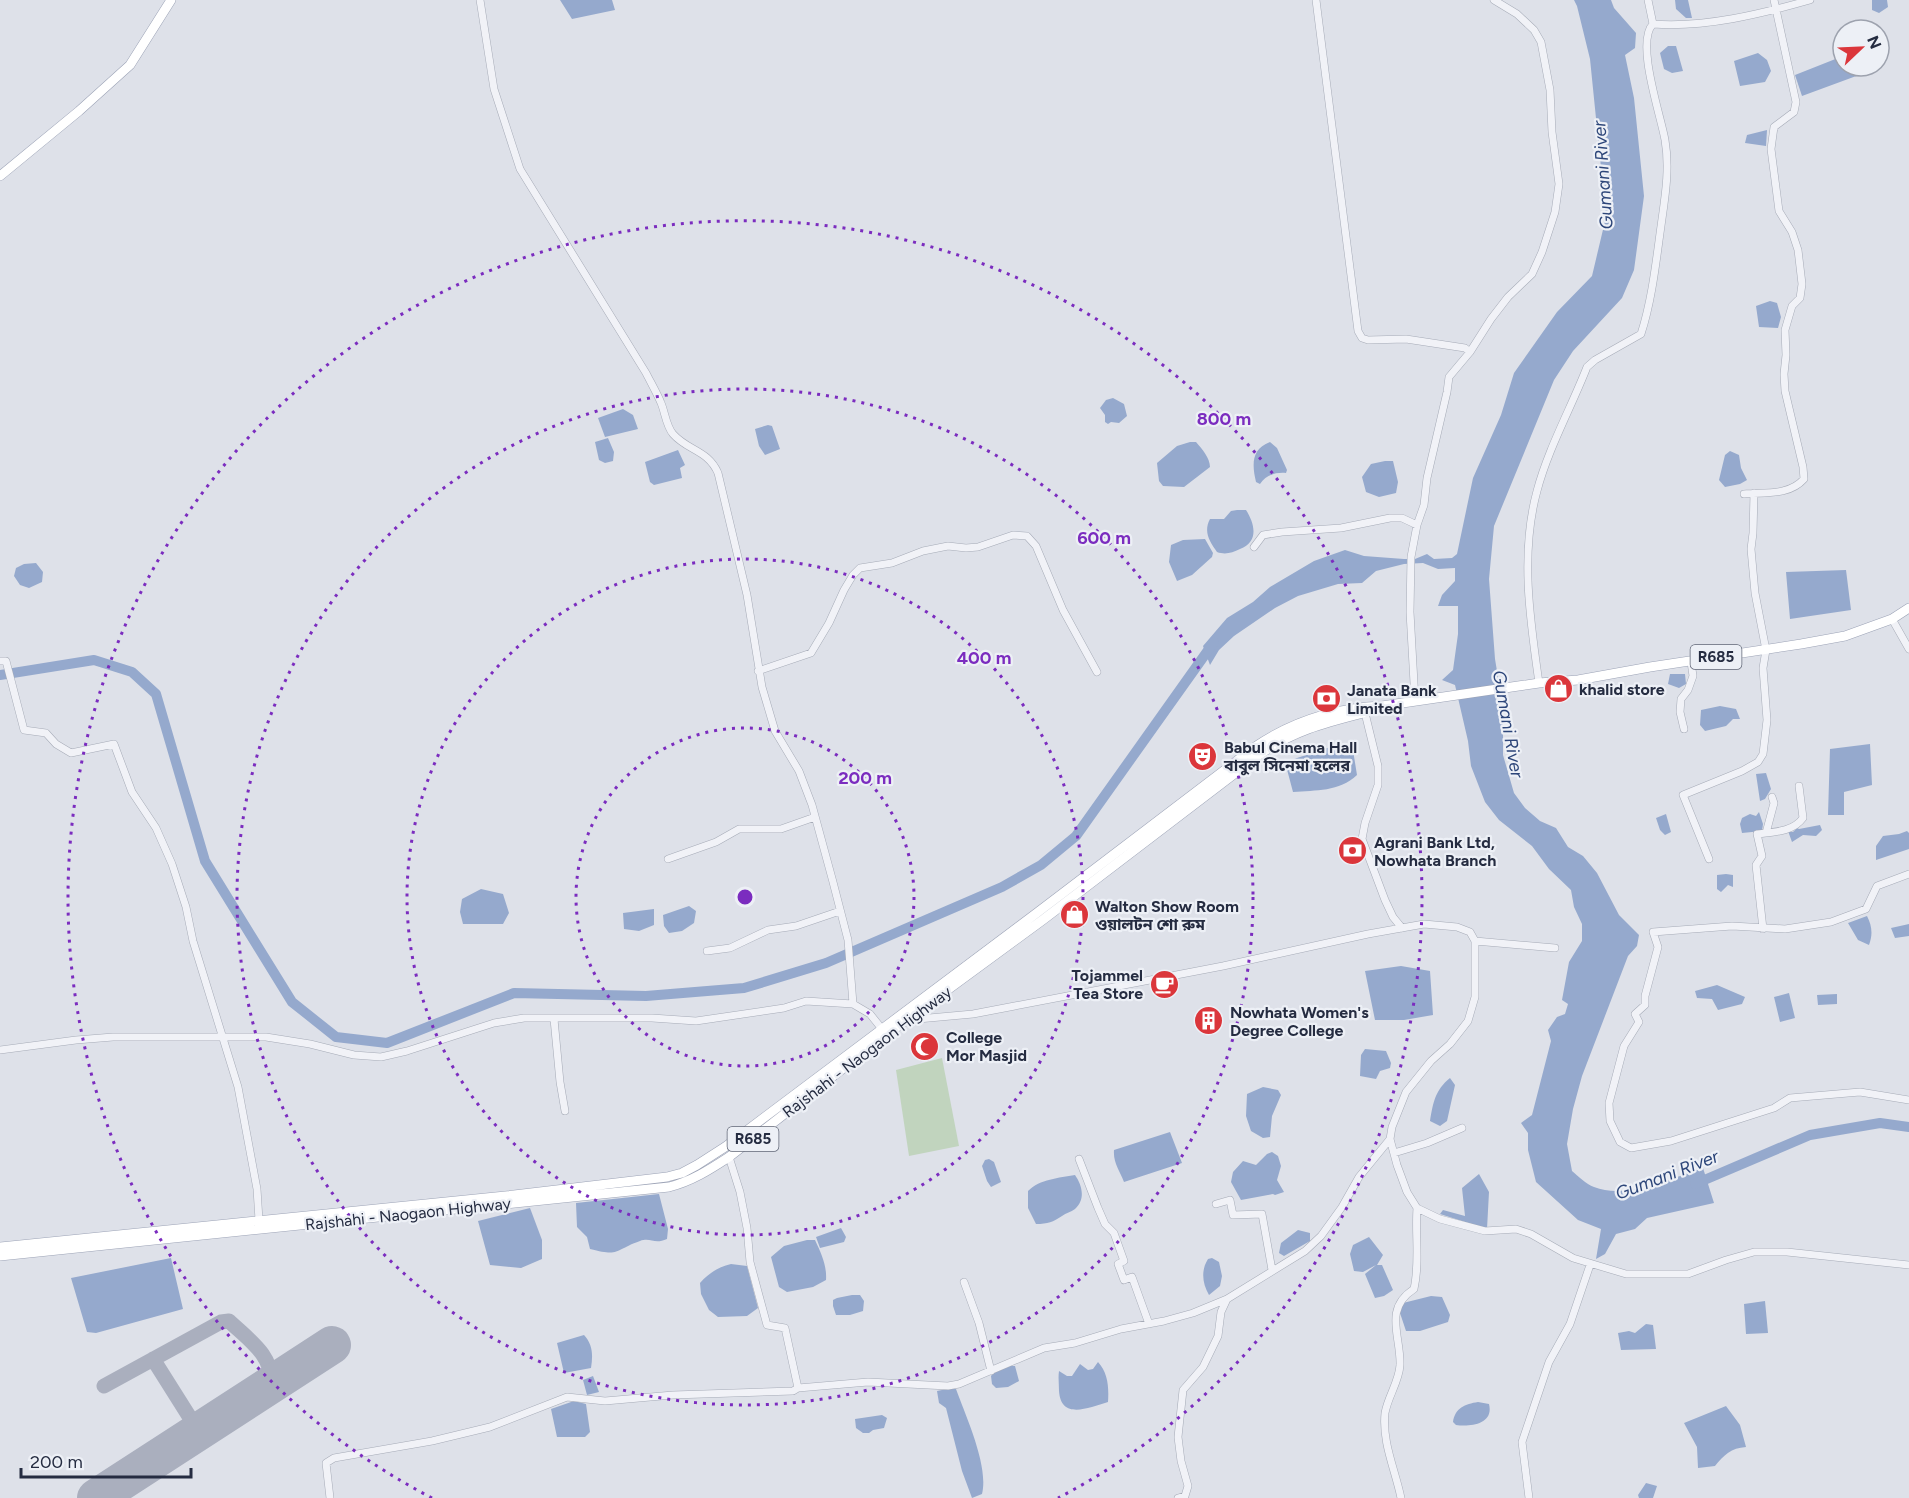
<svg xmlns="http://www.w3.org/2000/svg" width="1909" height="1498" font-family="Figtree,'Noto Sans Bengali',sans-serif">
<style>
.green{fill:#c1d4be}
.water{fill:#95a9cd}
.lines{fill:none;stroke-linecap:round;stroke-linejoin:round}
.river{stroke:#95a9cd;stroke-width:10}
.taxiway{stroke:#aaafbe;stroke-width:15}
.runway{stroke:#aaafbe;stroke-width:38}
.minor-casing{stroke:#a6abb7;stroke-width:8}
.major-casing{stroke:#9ca3b6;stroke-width:10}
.minor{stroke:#f1f2f7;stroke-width:7}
.major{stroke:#fff;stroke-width:9}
.ring{fill:none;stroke:#7b2cbf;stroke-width:3;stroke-dasharray:3 6}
.labels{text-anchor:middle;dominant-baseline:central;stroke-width:4.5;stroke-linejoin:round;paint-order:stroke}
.shield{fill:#edf0f6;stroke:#616777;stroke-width:1.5}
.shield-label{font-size:15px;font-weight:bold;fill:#252c41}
.poi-label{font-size:16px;font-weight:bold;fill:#252c41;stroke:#edf0f6;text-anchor:start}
.street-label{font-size:16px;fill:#252c41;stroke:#edf0f6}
.water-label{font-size:18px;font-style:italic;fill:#2c4579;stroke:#edf0f6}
.centre{fill:#7b2cbf;stroke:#edf0f6;stroke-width:3}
.ring-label{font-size:18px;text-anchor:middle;font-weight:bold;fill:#7b2cbf;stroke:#edf0f6;stroke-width:4.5;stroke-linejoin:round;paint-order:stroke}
</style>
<rect width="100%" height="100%" fill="#dee1e9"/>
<!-- green -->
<path class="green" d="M942 1058 959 1146 909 1156 896 1070Z"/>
<!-- water -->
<path class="water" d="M560 0H612L615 10 572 19Z
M1574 0H1611L1614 8 1636 33 1635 48 1625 55 1634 98 1644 196 1634 270 1622 298 1573 351 1554 380 1494 526 1489 579 1495 659 1503 707V755L1514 793 1525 808 1540 821 1556 828 1568 847 1583 856 1597 873 1619 915 1639 935 1637 946 1628 956 1582 1076 1573 1109 1567 1144 1572 1171C1578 1176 1586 1184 1594 1187 1626 1200 1672 1178 1703 1168L1714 1203 1647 1218 1635 1229 1616 1234 1605 1254 1596 1259 1601 1229 1578 1220 1536 1182 1528 1150V1133L1521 1123 1532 1115 1551 1041 1548 1030 1557 1017 1565 1014 1568 1004 1562 1000 1569 962 1582 941V924L1574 907 1571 890 1549 869 1532 846 1499 820 1485 802 1471 766 1468 741 1455 685 1442 680 1453 670 1458 634V606H1438L1442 595 1455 581V568L1438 569 1423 563 1404 564 1376 571 1362 583 1338 584 1298 596 1275 608 1234 636 1219 650 1210 665 1203 646 1227 618 1253 602 1270 587 1314 561 1345 550 1364 556 1404 559H1415L1427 554 1434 559 1452 558 1457 554 1473 478 1501 415 1514 373 1557 312 1592 276 1606 217 1590 59 1577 6Z
M1675 0H1688L1692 18H1686L1676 9Z
M1872 0H1887L1888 7 1879 13 1872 10Z
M1668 46H1676L1683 71 1672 73 1664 69 1660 53Z
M1758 53 1767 60 1771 71 1765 82 1740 86 1734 61Z
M1843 56V66H1856L1859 75 1802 96 1795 75Z
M1767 130 1766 146 1745 143 1747 135Z
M1770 301 1777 303 1781 317 1778 328 1759 327 1756 306Z
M1113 398 1124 404 1127 416 1119 423 1111 422 1108 424 1105 422V415L1100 408 1106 400Z
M623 409 633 415 638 429 605 437 598 418Z
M768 425 772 426 780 449 765 455 759 446 755 429Z
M608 438 614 452 613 461 605 463 599 460 595 442Z
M1190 442H1196C1202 449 1210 458 1210 467L1184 487 1163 486 1159 481 1157 463 1177 446Z
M1270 442 1277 448 1287 470 1286 473C1276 472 1266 475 1260 484L1256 482C1252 465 1251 449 1270 442Z
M678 450 685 465 680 468 682 478 654 485 650 482 645 462Z
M1730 451 1739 455 1741 468 1747 480 1740 484 1725 487 1719 480 1725 455Z
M1385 461H1393L1398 482 1396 493 1379 497 1366 492 1362 477 1371 464Z
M1237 510H1246C1255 524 1259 542 1240 549 1232 553 1225 555 1217 552 1210 542 1203 532 1210 519H1224L1231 511Z
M1205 539 1213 553 1212 557 1192 575 1177 581 1169 562 1171 545 1183 540Z
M36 563 43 572 42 582 29 588 20 585 14 576 16 568 24 564Z
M1846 570 1851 610 1790 619 1786 572Z
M1670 674H1685L1686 684 1679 688 1668 684Z
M1720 706 1736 709 1740 719H1733L1726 726 1705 731 1700 725 1701 710Z
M1352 744 1357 775C1339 792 1316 790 1293 792L1285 762 1327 748Z
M1870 744 1872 785 1844 792V815H1828L1830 749Z
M1766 773 1771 789 1765 799 1760 801 1756 774Z
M1759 812 1763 824 1762 831 1742 833 1740 824 1742 818 1750 814 1756 816Z
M1666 814 1671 832 1665 835 1660 830 1656 818Z
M1820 825 1822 830 1816 836 1803 835 1792 842 1788 831 1793 832 1797 828 1799 829Z
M1907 831 1909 833V849L1876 860V846L1883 836 1899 834Z
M1726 874 1733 875V887L1728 885 1721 892 1717 889V875Z
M481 889 503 894 509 913 503 924H463L460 912 462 899Z
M689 906 696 911 694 923 682 931 669 933 664 926 663 915Z
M654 909V925L639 931 624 929 623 913Z
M1867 916C1872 926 1873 934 1869 945L1858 940 1848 923Z
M1909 924V936L1895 938 1891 928Z
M1401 966 1430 971 1433 1015 1404 1020H1375L1365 971Z
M1717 985 1745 997 1742 1004 1718 1010 1712 999 1697 998 1695 991Z
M1789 993 1795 1018 1780 1022 1774 997Z
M1837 994V1004L1818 1005 1817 995Z
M1365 1049 1386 1051 1391 1063 1390 1068 1380 1071 1376 1079 1360 1076 1361 1055Z
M1450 1078 1455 1085 1447 1121 1440 1126 1430 1121C1433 1103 1435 1090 1450 1078Z
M1263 1087 1278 1090 1281 1095 1272 1116 1270 1137 1263 1138 1251 1131 1246 1116 1247 1094Z
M1170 1132 1182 1163 1124 1182C1120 1171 1113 1163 1114 1150Z
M1272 1152 1278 1156 1281 1166 1277 1180 1284 1192 1275 1195 1273 1194 1241 1200 1231 1182 1233 1172 1243 1161 1256 1165 1267 1154Z
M989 1159 994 1162 1001 1182 991 1187 987 1181 982 1166 985 1160Z
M1479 1174 1489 1192 1487 1229 1440 1214 1443 1210 1465 1216 1462 1188Z
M1075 1175C1082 1185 1086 1199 1075 1209 1071 1212 1066 1213 1062 1216 1053 1222 1048 1224 1036 1224L1028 1208V1191C1040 1179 1059 1178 1075 1175Z
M659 1194 668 1229 667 1239C654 1245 651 1237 640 1241 614 1250 621 1257 590 1249L587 1237 577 1227 576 1203Z
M530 1208 542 1240V1259L521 1268 490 1265 478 1221Z
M841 1228 846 1237 844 1242 820 1248 816 1237Z
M1298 1230 1310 1233V1241L1284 1256 1279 1253 1281 1243Z
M1369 1237 1383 1255 1377 1265H1382L1393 1290 1384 1296 1375 1298 1365 1274 1376 1265 1363 1272 1354 1271 1350 1254 1353 1245Z
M807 1240H815C821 1253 827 1265 826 1280L813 1287 787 1292 779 1287 771 1257 784 1246Z
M171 1258 183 1309 96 1333 87 1332 71 1278Z
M1212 1258 1219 1262 1222 1276 1220 1286 1209 1295C1202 1283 1201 1270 1208 1259Z
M731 1264 747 1266 758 1308 747 1316 718 1317 709 1310 701 1294 700 1283C709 1273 718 1267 731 1264Z
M852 1295H860L864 1301 863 1311 850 1315H836L833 1306V1300L837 1298Z
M1431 1296 1442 1297 1450 1315 1448 1322 1420 1331H1406L1399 1310 1403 1303Z
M1765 1301 1768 1333 1746 1334 1744 1304Z
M1646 1324 1653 1325 1656 1349 1621 1350 1618 1333 1629 1331 1635 1333Z
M584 1335C593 1345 593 1355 591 1368L564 1373 557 1343Z
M1098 1362C1108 1373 1109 1387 1108 1402 1088 1408 1061 1420 1059 1391 1059 1384 1058 1378 1059 1371L1067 1376H1072L1080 1364 1088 1370 1093 1369Z
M1009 1366H1015L1019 1381 1008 1387 996 1388 992 1384 991 1376 995 1371Z
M593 1376 599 1392 587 1395 583 1380Z
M947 1389H956C966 1417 989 1466 982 1494L972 1498 962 1471 946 1408 939 1403 937 1391Z
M574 1401 586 1404 590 1432 585 1437H557L551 1409Z
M1478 1402 1489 1404C1494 1424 1471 1427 1456 1425L1453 1422C1455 1408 1465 1404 1478 1402Z
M1726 1406 1740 1425 1746 1447C1731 1448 1724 1455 1715 1466L1698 1468 1697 1447 1684 1423Z
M882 1415 887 1418 884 1428 873 1430 869 1433H863L856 1428 855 1419Z
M1646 1483 1657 1486 1653 1498H1639L1638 1495Z"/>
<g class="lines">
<!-- river -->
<path class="river" d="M0 675 94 660 132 672 156 694 205 861 292 1002 336 1037 387 1043 514 993 646 996 744 988 826 963 1002 887 1041 865 1076 836 1214 642
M1695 1184 1810 1135 1880 1123 1909 1127"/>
<!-- taxiway -->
<path class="taxiway" d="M153 1359 199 1432
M104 1386 221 1322 229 1321C249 1340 274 1356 271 1385"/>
<!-- runway -->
<path class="runway" d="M96 1498 332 1345"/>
<defs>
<path id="minor" d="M480 0 494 89 520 169 646 373C651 383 657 393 661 403 665 412 666 426 673 434 688 451 708 450 718 473L747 595 762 687 775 731 799 771 812 805 833 882 848 940 853 1004
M1316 0 1358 331 1362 338 1368 340 1406 339 1465 348 1470 352
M1648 0 1653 24
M1744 494C1764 492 1789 496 1804 479L1803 467 1785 391 1784 374 1786 355 1785 330 1792 306 1800 298 1802 284 1798 250 1792 232 1779 211 1771 149 1774 127 1794 112 1796 102 1774 0
M1254 547 1263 535 1282 532 1341 528 1390 518H1402L1417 525
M1892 619 1909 649
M0 661H6L24 730 46 733 56 744 71 753 114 744 132 792 156 828 172 864 186 907 193 941 238 1087 257 1189 259 1220
M758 671 811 653 829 623 844 590 853 575 860 568 892 563 923 551 948 546 966 548 978 547 1013 535 1027 536 1036 546 1063 610 1097 672
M1539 683C1530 620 1520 553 1537 491 1548 449 1571 408 1587 367L1595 360 1641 334C1652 300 1656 262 1661 226 1665 197 1670 169 1665 140 1661 116 1635 42 1653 24 1704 28 1761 14 1810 0
M1415 701 1410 612 1411 557 1417 525 1424 505 1427 478 1447 392 1449 377 1470 352 1491 319 1508 297 1532 274 1542 252 1555 212 1559 184 1552 132 1550 90 1541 42 1534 30 1517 14 1494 0
M1364 709 1378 766V785L1365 823 1362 839 1385 900 1393 917 1402 928
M1684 729 1680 712 1681 699 1688 690 1693 676 1691 662
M1766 833 1774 803 1772 797
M668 859 716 842 739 829H781L815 817
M1709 859 1683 795 1742 771 1758 762 1763 754 1767 720 1763 668 1766 650 1755 593 1751 549 1753 533 1754 493
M1909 874 1877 886 1866 909 1831 922 1785 929 1732 926 1653 932 1658 947 1645 996V1005L1635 1014 1639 1022 1624 1046 1609 1103 1610 1121 1620 1142 1631 1148 1671 1141 1774 1108 1790 1098 1860 1092 1909 1100
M1763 929 1756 865 1762 856 1757 834C1773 832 1793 832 1803 818L1799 786
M1475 941 1555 948
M707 951 730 948 768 930 796 926 840 911
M554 1019 560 1082 565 1111
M907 1020 973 1014 1223 966 1368 934 1424 924 1457 927 1470 932 1475 941V997L1468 1021 1450 1044 1431 1061 1406 1092 1392 1127 1390 1139 1397 1165 1407 1192 1417 1208 1440 1219 1485 1231 1516 1229 1531 1234 1573 1258 1626 1274H1688L1726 1260 1754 1252H1787L1909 1265
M0 1050 76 1040 113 1037H266L310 1044 354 1055 381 1057 407 1051 494 1023 524 1018H652L696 1021 784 1008 806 1001 853 1004 870 1014 882 1029
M1394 1153 1427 1143 1462 1128
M1079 1159 1098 1208 1105 1224 1114 1233 1124 1261 1118 1264 1124 1280 1132 1277 1149 1324
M1216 1204 1230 1200 1233 1215 1262 1214 1272 1270
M964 1282 979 1323 991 1371
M798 1388 868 1382 948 1386 959 1384 1044 1348 1075 1343 1121 1329 1164 1321 1193 1313 1227 1299
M330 1498 326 1463 334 1458 432 1441 490 1427 567 1397 605 1401 673 1395 793 1391 798 1388 785 1328 767 1325 750 1262 747 1228 740 1192 729 1157
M1178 1498 1185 1496 1188 1486 1181 1461 1178 1437 1183 1390 1203 1367 1218 1336 1221 1312 1227 1299 1305 1251 1321 1236 1342 1207 1359 1177 1390 1139
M1401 1498C1395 1469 1382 1443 1385 1413 1388 1396 1399 1382 1400 1365 1401 1336 1383 1309 1414 1289 1420 1262 1415 1235 1417 1208
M1529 1498 1522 1442 1549 1362 1570 1324 1590 1265"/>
<path id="major" d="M0 176 79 111 130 65 171 0
M0 1247 514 1195 667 1177 682 1173 697 1165 725 1147 1038 912 1255 747C1293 721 1336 708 1382 706L1539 683 1578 680 1650 667 1801 644 1845 636 1892 619 1909 608
M0 1256 669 1187C692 1181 709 1170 729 1157L886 1035 1044 919 1259 755C1292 731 1324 723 1363 713"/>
</defs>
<!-- minor casing -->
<use href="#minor" class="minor-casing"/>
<!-- major casing -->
<use href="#major" class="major-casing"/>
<!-- minor -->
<use href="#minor" class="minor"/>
<!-- major -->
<use href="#major" class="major"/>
</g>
<!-- distance rings -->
<g class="ring">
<circle cx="745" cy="897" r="169"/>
<circle cx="745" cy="897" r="338"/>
<circle cx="745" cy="897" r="508"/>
<path d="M432 1498A677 677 0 1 1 1058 1498"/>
</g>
<!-- icons -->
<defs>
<symbol id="shop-disc" viewBox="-11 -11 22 22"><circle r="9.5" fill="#db363b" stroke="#edf0f6"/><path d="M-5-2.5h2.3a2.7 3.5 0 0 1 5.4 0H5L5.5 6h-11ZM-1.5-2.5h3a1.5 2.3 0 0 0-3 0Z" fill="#fff"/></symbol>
<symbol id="bank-disc" viewBox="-11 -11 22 22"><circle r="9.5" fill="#db363b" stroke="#edf0f6"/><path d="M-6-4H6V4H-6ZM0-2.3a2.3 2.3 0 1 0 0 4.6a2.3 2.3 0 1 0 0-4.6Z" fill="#fff"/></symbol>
<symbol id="theatre-disc" viewBox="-11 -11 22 22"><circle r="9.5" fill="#db363b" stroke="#edf0f6"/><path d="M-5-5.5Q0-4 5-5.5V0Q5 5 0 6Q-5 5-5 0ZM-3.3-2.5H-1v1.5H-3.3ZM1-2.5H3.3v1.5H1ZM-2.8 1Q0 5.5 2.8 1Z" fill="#fff"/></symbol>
<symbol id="cafe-disc" viewBox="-11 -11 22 22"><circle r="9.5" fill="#db363b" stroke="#edf0f6"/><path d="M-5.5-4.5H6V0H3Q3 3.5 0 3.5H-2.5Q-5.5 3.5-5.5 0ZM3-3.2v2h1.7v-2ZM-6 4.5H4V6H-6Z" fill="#fff"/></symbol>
<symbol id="building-disc" viewBox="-11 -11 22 22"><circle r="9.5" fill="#db363b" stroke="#edf0f6"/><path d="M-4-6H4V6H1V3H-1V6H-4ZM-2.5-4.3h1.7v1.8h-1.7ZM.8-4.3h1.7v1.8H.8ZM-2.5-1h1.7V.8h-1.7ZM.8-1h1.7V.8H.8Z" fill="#fff"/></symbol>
<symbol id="mosque-disc" viewBox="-11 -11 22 22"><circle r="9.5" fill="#db363b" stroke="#edf0f6"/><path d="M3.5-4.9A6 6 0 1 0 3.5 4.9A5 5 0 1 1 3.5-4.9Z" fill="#fff"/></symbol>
</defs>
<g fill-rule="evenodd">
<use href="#shop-disc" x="1542" y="672" width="33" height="33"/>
<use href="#bank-disc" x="1310" y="682" width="33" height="33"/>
<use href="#theatre-disc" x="1186" y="740" width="33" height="33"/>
<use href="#bank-disc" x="1336" y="834" width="33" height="33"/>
<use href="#shop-disc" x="1058" y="898" width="33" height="33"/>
<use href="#cafe-disc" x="1148" y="968" width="33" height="33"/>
<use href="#building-disc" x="1192" y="1004" width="33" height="33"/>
<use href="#mosque-disc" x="908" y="1030" width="33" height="33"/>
</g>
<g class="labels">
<!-- shield labels -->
<g class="shield">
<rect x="1690.5" y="645" width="51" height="24" rx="4.5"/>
<rect x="727.5" y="1127" width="51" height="24" rx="4.5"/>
</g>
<g class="shield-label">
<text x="1716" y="657">R685</text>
<text x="753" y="1139">R685</text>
</g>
<!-- poi labels -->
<g class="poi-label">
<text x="1579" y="689">khalid store</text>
<text x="1347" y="690">Janata Bank<tspan x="1347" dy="18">Limited</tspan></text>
<text x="1224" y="747">Babul Cinema Hall<tspan x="1224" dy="18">বাবুল সিনেমা হলের</tspan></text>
<text x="1374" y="842">Agrani Bank Ltd,<tspan x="1374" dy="18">Nowhata Branch</tspan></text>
<text x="1095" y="906">Walton Show Room<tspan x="1095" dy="18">ওয়ালটন শো রুম</tspan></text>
<text x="1143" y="975" text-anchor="end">Tojammel<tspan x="1143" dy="18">Tea Store</tspan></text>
<text x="1230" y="1012">Nowhata Women's<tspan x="1230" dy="18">Degree College</tspan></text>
<text x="946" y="1037">College<tspan x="946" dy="18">Mor Masjid</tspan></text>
</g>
<!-- street labels -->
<g class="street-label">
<text transform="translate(867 1052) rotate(-37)">Rajshahi - Naogaon Highway</text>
<text transform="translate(408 1214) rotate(-6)">Rajshahi - Naogaon Highway</text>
</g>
<!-- water labels -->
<g class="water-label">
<text transform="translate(1603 175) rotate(-94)">Gumani River</text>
<text transform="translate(1508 724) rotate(80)">Gumani River</text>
<text transform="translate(1667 1175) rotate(-21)">Gumani River</text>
</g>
</g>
<circle cx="745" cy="897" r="9" class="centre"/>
<g class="ring-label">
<text x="1224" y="425">800 m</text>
<text x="1104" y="544">600 m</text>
<text x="984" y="664">400 m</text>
<text x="865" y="784">200 m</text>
</g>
<!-- north arrow -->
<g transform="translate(1861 48) rotate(67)"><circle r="28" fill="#edf0f6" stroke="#9da2ae" stroke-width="1.5"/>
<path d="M0-4.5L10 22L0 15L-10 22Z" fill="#db363b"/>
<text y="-9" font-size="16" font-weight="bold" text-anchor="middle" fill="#252c41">N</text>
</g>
<!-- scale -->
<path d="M21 1468v9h170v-9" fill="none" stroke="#252c41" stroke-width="3"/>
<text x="30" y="1468" font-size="18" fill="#252c41" stroke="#edf0f6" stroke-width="4.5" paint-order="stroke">200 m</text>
</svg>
